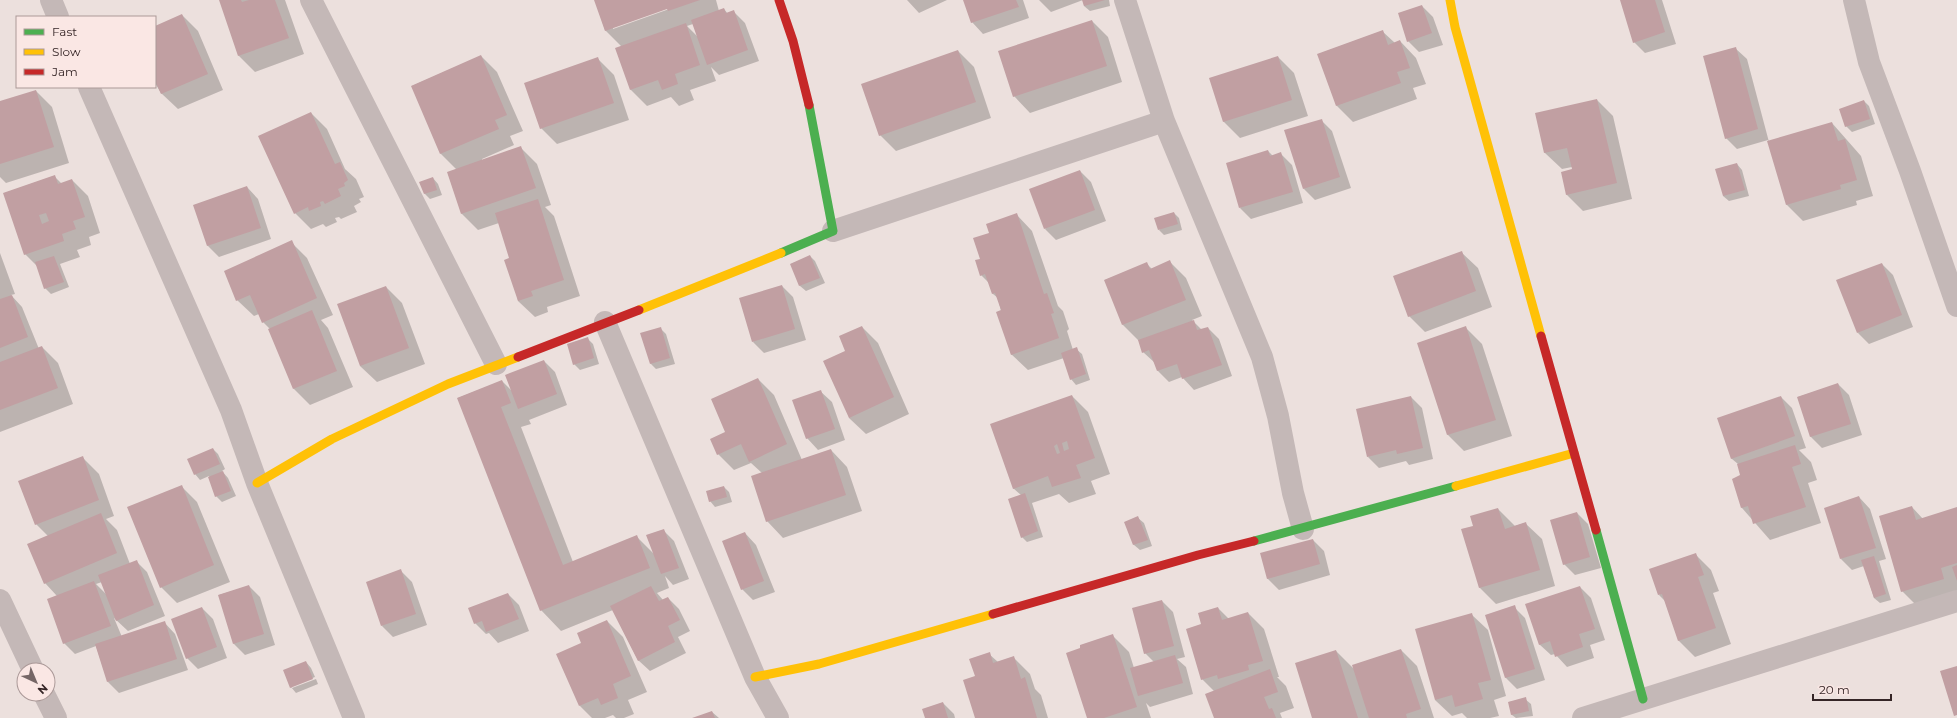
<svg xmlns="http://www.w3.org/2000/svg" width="1957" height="718" font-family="Montserrat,sans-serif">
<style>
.shadow{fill:#0003;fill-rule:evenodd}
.building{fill:#c19fa2;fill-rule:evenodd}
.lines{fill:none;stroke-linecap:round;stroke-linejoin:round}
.street{stroke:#c4b8b7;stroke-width:22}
.fast{stroke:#4caf50;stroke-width:9}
.slow{stroke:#ffc107;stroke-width:9}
.jam{stroke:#c62828;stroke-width:9}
</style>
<rect width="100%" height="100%" fill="#ece0dd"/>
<!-- shadow -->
<path class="shadow" d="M220 0H285L304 54 255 72 239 56Z
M595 0H716L719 11 724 9 728 14 734 12 745 23 759 61 719 75 711 67 716 81 690 90 694 100 679 106 671 97 647 106 631 90 616 49 622 47 605 30ZM672 6V8L613 29V27ZM693 24 698 37 687 26Z
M907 0H947L919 13Z
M964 0H1023L1029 18 983 34 972 22Z
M1039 0H1109L1110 6 1090 11 1084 6 1083 0 1051 12Z
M1621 0H1662L1676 44 1645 53 1634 42Z
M1422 6 1433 17 1443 45 1419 52 1408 41Z
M182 15 198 31 223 90 178 109 161 93 155 83V27Z
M1092 21 1108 37 1122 82 1030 113 1014 96Z
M1382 31 1395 43 1400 41 1416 58 1426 84 1413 88 1417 99 1353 122 1337 106 1319 54Z
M1735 48 1747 59 1769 142 1832 123 1861 156 1873 196 1856 201 1857 205 1803 221 1787 205 1768 140 1737 149 1726 138Z
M958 51 974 67 991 118 896 151 880 135Z
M481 56 497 72 523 131 510 136 514 145 482 159V161L521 148 537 164 551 205 545 207 554 216 580 296 547 307 548 312 535 317 518 301 510 258 499 223 478 230 462 214 448 173 457 170 441 154 412 86Z
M1278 57 1294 73 1308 116 1240 138 1224 122 1211 79Z
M598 59 614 75 629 120 557 144 541 128Z
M36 91 52 107 69 163 6 183 0 177V102Z
M1597 100 1613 116 1632 199 1583 211 1567 195 1562 173 1573 170 1572 167 1562 169 1545 153 1537 114Z
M1864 101 1869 106 1875 124 1852 132 1846 126Z
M311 113 327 129 345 169 356 179 364 197 359 199 361 202 354 206 357 212 341 219 339 217 335 218 337 222 326 227 323 224 311 229 295 213Z
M1321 120 1332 131 1351 188 1315 200 1304 189Z
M1268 151 1273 156 1281 154 1292 165 1303 203 1251 219 1240 208Z
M1737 164 1742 170 1749 196 1729 201 1723 196Z
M1080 171 1091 182 1106 221 1056 240 1045 229Z
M54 176 62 184 72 180 88 196 100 233 89 237 91 245 77 250 80 257 60 264 69 287 51 294 45 288 38 267 25 254 5 193Z
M433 178 438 184 442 195 430 199 425 194 421 182Z
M247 187 258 199 271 239 219 257 208 246 195 205Z
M1174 213 1179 218 1182 230 1164 235 1159 230Z
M1016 214 1032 231 1058 306 1063 311 1069 329 1067 331 1073 350 1076 349 1082 354 1090 380 1076 385 1071 379 1064 358 1028 370 1011 354 998 298 993 294 990 284 981 275V259L990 234Z
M291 242 307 258 333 315 321 320 328 328 353 387 310 405 294 389 270 329 263 322 259 314 254 316 237 300Z
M1461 252 1478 268 1492 307 1425 332 1409 316Z
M0 253 15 294 11 295 22 307 39 349 42 347 58 363 73 404 0 432Z
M810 256 815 261 825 283 806 291 800 286 791 264Z
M1170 262 1186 278 1202 316 1192 320 1202 330 1208 328 1219 339 1232 376 1194 390 1182 377 1169 382 1158 371 1155 363 1143 352 1139 341 1123 325 1105 280 1147 264 1152 269Z
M1882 264 1893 275 1913 327 1869 344 1858 333Z
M782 286 793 297 806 340 764 353 753 342Z
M386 287 402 303 425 364 377 382 360 366Z
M862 327 878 343 909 414 866 434 849 418 846 352Z
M660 328 666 334 675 364 656 369 651 364 641 334Z
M1466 328 1482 344 1512 436 1464 451 1448 435 1419 343Z
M588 339 593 344 599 364 580 370 574 364Z
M544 361 555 372 567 405 529 420 531 424 521 427 573 562 637 537 655 555 663 530 674 541 689 579 673 585 665 576 669 588 657 593 663 600 668 598 679 609 690 631 678 637 686 653 650 671 638 660 613 610 561 631 541 610 458 398 502 381 513 392Z
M758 379 774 395 802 460 831 450 847 467 862 511 783 538 767 521 762 473 751 463 734 470 718 454 726 433Z
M1838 384 1849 395 1862 435 1822 448 1811 437 1798 397Z
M820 391 832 402 845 440 818 450 807 438Z
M1072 396 1088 412 1110 474 1091 481 1096 494 1069 503 1059 494 1032 503 1043 537 1027 542 1022 537 1021 495 1013 488Z
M1411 397 1422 408 1433 459 1409 465 1406 461 1379 468 1368 457Z
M1781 397 1792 408 1806 448 1799 450 1811 462 1817 480 1808 483 1821 523 1770 540 1742 508 1733 479 1742 476 1738 464 1732 459 1718 419Z
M213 449 218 454 225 469 222 471 228 478 236 496 222 502 216 496 209 476 200 480 195 474Z
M83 458 99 474 114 516 106 519 117 530 130 564 136 561 147 572 165 616 128 631 114 618 122 637 164 622 175 634 188 670 119 693 108 682 96 646 75 654 64 643 57 596 45 583 48 536 36 524ZM102 582 107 595 96 584Z
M181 486 197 502 230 582 177 603 161 587Z
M724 487 729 492 732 502 715 507 710 501Z
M1859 497 1870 509 1886 559 1879 561 1891 600 1880 603 1874 598 1864 566 1852 570 1841 559Z
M1912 507 1923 519 1957 508V595L1918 607 1902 591Z
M1498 509 1515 526 1525 523 1542 539 1555 586 1496 604 1479 587 1474 527Z
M1577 513 1588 524 1601 568 1575 575 1564 564Z
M1138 518 1144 523 1152 546 1140 550 1134 545 1126 522Z
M745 533 756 545 775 592 753 600 742 589Z
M1313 540 1324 551 1330 575 1279 590 1267 578Z
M1695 554 1711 570 1719 591 1713 593 1731 644 1695 657 1679 641 1665 601 1659 595Z
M401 571 412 582 427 625 393 637 382 626Z
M249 586 260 597 275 645 245 655 234 644 219 595Z
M1580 587 1591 598 1605 640 1590 645 1594 658 1567 667 1555 654 1551 655 1539 644Z
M508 594 519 605 529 631 498 643 489 633 486 634 475 623Z
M1162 601 1173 612 1185 657 1177 659 1186 667 1193 694 1150 707 1146 703 1151 718H1088L1113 636 1129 652 1134 668 1154 662 1145 653Z
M1514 607 1525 618 1545 680 1517 689 1506 678 1486 616Z
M202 608 213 619 227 658 198 669 187 658Z
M1218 608 1229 619 1248 613 1264 629 1279 677H1277L1286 686 1294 708 1280 713 1282 718H1215L1214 691 1202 679 1203 625Z
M1471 614 1488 630 1506 696 1494 700 1499 716 1490 718H1467L1462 713 1452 716 1435 700Z
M607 621 623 637 647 692 628 700 634 714 624 718H616L613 715 605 718H592L580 706 582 643Z
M1401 650 1417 666 1434 718H1313L1336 651 1354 669Z
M989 654 998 662 1014 658 1030 674 1035 689 1041 695 1048 718H976V677Z
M306 662 311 668 315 677 292 686V688L316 679 318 684 296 693 291 687Z
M1525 699 1531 704 1533 716 1516 718 1512 715 1509 702Z
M943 703 954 714 955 718H927Z
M712 712 719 718H695Z"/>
<!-- building -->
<path class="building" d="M219 0H241L242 2 249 0H275L289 38 238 56Z
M594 0H700L668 11 667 9 605 31Z
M963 0H1016L1019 7 971 23Z
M1082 0H1105L1084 6Z
M1620 0H1655L1665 32 1633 43Z
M1422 5 1432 33 1407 42 1398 13Z
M724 8 726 13 734 10 748 50 707 65 691 20Z
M182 14 208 74 161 94 155 81V26Z
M1092 20 1107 66 1013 97 998 51Z
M686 23 700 65 675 74 678 84 662 90 658 80 630 90 615 48Z
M1383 30 1388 45 1400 40 1410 68 1397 72 1401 83 1336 106 1317 54Z
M1736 47 1758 129 1725 139 1703 56Z
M958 50 976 102 879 136 861 84Z
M481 55 507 115 495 120 499 129 440 154 411 86Z
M1278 56 1292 100 1223 122 1209 78Z
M598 57 614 103 540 129 524 83Z
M36 90 54 147 0 164V101Z
M1597 99 1617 183 1566 195 1561 172 1572 169 1567 148 1544 153 1535 113Z
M1864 100 1870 119 1845 127 1839 109Z
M311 112 335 164 340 162 348 180 344 183 345 186 338 189 341 196 325 204 323 201 320 202 321 206 309 211 308 207 294 214 258 136Z
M1322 119 1340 177 1303 189 1284 130Z
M1832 122 1838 141 1845 139 1857 180 1840 185 1841 189 1786 205 1767 141Z
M521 146 536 188 461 214 447 172Z
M1268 150 1270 156 1281 152 1293 192 1239 208 1226 163Z
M1737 163 1745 190 1723 196 1715 169Z
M1080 170 1095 210 1044 229 1029 189Z
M55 175 58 184 72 179 85 217 73 221 76 229 62 234 64 241 24 255 3 193ZM46 213 49 221 42 224 39 215Z
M433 177 437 190 424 194 419 182Z
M247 186 261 228 207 246 193 205Z
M538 199 564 280 531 291 533 296 518 301 504 260 509 258 495 213Z
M1174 212 1178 224 1158 230 1154 218Z
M1017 213 1044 294 1047 293 1054 313 1051 314 1059 338 1011 355 996 312 1001 310 995 293 992 294 985 274 980 276 975 260 980 259 973 238 989 233 986 224Z
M292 240 317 298 262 323 250 295 236 301 224 271Z
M1462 251 1476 291 1408 317 1393 276Z
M810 255 820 278 799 286 790 264Z
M54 256 64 282 44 289 35 262Z
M1170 260 1186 300 1122 325 1104 280 1147 262 1150 269Z
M1882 263 1902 315 1857 333 1836 280Z
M782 285 795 329 752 342 739 298Z
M386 286 409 348 360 366 337 304Z
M12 295 28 337 0 348V299Z
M312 310 337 371 293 389 268 329Z
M1194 320 1197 330 1208 327 1222 365 1182 379 1177 364 1157 371 1149 350 1142 353 1138 340Z
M862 326 894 397 849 418 823 361 845 351 839 336Z
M1466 326 1496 420 1447 435 1417 343Z
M661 327 670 358 650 364 640 333Z
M588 337 594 358 573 365 567 344Z
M42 346 58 388 0 410V362Z
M1077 347 1086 374 1070 380 1061 353Z
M544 360 557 394 518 409 505 375Z
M758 378 787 444 749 462 741 444 717 455 710 439 725 432 711 399Z
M502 380 511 403 501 407 563 565 637 535 650 568 540 611 457 398Z
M1838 383 1851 424 1810 437 1797 397Z
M821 390 835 429 806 439 792 400Z
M1072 395 1095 458 1076 465 1081 478 1052 487 1048 476 1013 489 990 424ZM1067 441 1069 449 1064 451 1062 443ZM1057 444 1060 453 1057 454 1054 446Z
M1411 396 1423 448 1397 454 1396 450 1367 457 1356 409Z
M1781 396 1795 436 1731 459 1717 418Z
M1795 445 1801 464 1792 467 1806 507 1753 524 1748 506 1741 508 1732 479 1740 475 1737 464Z
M213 448 220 464 194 475 187 459Z
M831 449 846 495 766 522 751 476Z
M83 456 99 500 35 525 18 481Z
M223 471 231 491 215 497 208 477Z
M182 485 214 565 160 588 127 507Z
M724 486 727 497 709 502 706 491Z
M1025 493 1038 531 1021 538 1008 499Z
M1859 496 1876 548 1840 559 1824 508Z
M1912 506 1916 520 1957 507V563L1941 568 1944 579 1901 592 1879 516Z
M1498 508 1505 529 1526 522 1540 570 1479 588 1461 529 1473 526 1470 516Z
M1577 512 1590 557 1563 565 1550 520Z
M101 513 117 553 44 584 27 544Z
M1138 516 1148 540 1133 545 1124 522Z
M664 529 679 568 661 574 646 535Z
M745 532 764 581 741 590 722 541Z
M1313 539 1320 564 1267 579 1260 553Z
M1696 553 1704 575 1698 577 1716 628 1678 641 1662 594 1658 595 1649 569Z
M1874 556 1886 594 1874 598 1861 560Z
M137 560 154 605 116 621 98 575Z
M1957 565V581L1952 567Z
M401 569 416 614 381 626 366 582Z
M94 581 111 626 63 644 47 599Z
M249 585 264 634 233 644 218 595Z
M651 586 659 601 668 597 680 620 668 626 675 642 638 661 610 606Z
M1580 586 1595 629 1579 634 1583 647 1555 657 1550 641 1539 645 1525 604Z
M508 593 519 619 486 632 482 621 474 624 468 608Z
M1162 600 1174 646 1144 654 1132 608Z
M1515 605 1535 669 1505 678 1485 615Z
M202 607 217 647 186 659 171 619Z
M1218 607 1222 620 1248 612 1263 661 1248 665 1249 670 1218 679 1217 675 1201 680 1186 629 1201 624 1198 613Z
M1472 613 1491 680 1478 683 1483 699 1455 707 1452 695 1435 700 1415 629Z
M607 620 631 676 613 684 618 698 601 705 598 698 579 706 556 654 581 643 577 633Z
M165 621 177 659 107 682 95 644Z
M1113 634 1137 707 1104 718H1087L1066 653 1080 648V645Z
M1401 649 1421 709 1406 714 1407 718H1369L1352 665Z
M1336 650 1358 718H1312L1295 663Z
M990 652 993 663 1014 656 1021 679 1025 677 1037 718H975L963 680 975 676 969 659Z
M1175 655 1183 683 1138 696 1130 668Z
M306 661 313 679 290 688 283 670Z
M1957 666V715L1954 716 1940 671Z
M1270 669 1278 692 1264 697 1269 709 1272 708 1276 718H1214L1205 694Z
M1526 697 1529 711 1511 715 1508 702Z
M943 702 948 718H925L922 709Z
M712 711 715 718H692Z"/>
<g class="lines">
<!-- street -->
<path class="street" d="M51 0 58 17
M311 0 496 364
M1125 0 1164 121 1262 357 1278 416 1293 493 1303 529
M1854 0 1869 62 1910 171 1957 306
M89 87 231 410 257 483 354 718
M833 231 1164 121
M605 322 755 677 778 718
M0 600 33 670
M44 694 56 718
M1583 718 1957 601"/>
<!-- fast -->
<path class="fast" d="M781 253 833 231 809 105
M1596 530 1643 699
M1254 541 1456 486"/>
<!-- slow -->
<path class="slow" d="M1450 0 1455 27 1541 336
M639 310 781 253
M257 483 332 439 448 384 518 357
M1456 486 1574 453
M755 677 819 664 993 614"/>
<!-- jam -->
<path class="jam" d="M779 0 793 41 809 105
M1541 336 1596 530
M518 357 639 310
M993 614 1198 555 1254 541"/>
</g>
<!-- legend -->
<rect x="16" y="16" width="140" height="72" fill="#fae7e4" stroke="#ab9998"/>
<rect x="24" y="29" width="20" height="6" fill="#4caf50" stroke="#ab9998"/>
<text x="52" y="36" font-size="12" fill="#352526">Fast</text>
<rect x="24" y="49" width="20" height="6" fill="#ffc107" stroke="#ab9998"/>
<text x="52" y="56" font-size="12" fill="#352526">Slow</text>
<rect x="24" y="69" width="20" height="6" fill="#c62828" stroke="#ab9998"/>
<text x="52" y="76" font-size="12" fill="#352526">Jam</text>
<!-- north arrow -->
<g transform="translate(36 682) rotate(136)"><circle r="19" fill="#fae7e4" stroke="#ab9998"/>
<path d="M0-3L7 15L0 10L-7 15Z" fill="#756666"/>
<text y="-6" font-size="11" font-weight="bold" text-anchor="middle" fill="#352526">N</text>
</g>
<!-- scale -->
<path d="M1813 694v6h78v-6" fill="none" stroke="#352526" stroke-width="2"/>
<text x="1819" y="694" font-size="12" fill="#352526" stroke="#fae7e4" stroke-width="3" paint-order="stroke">20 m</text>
</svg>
